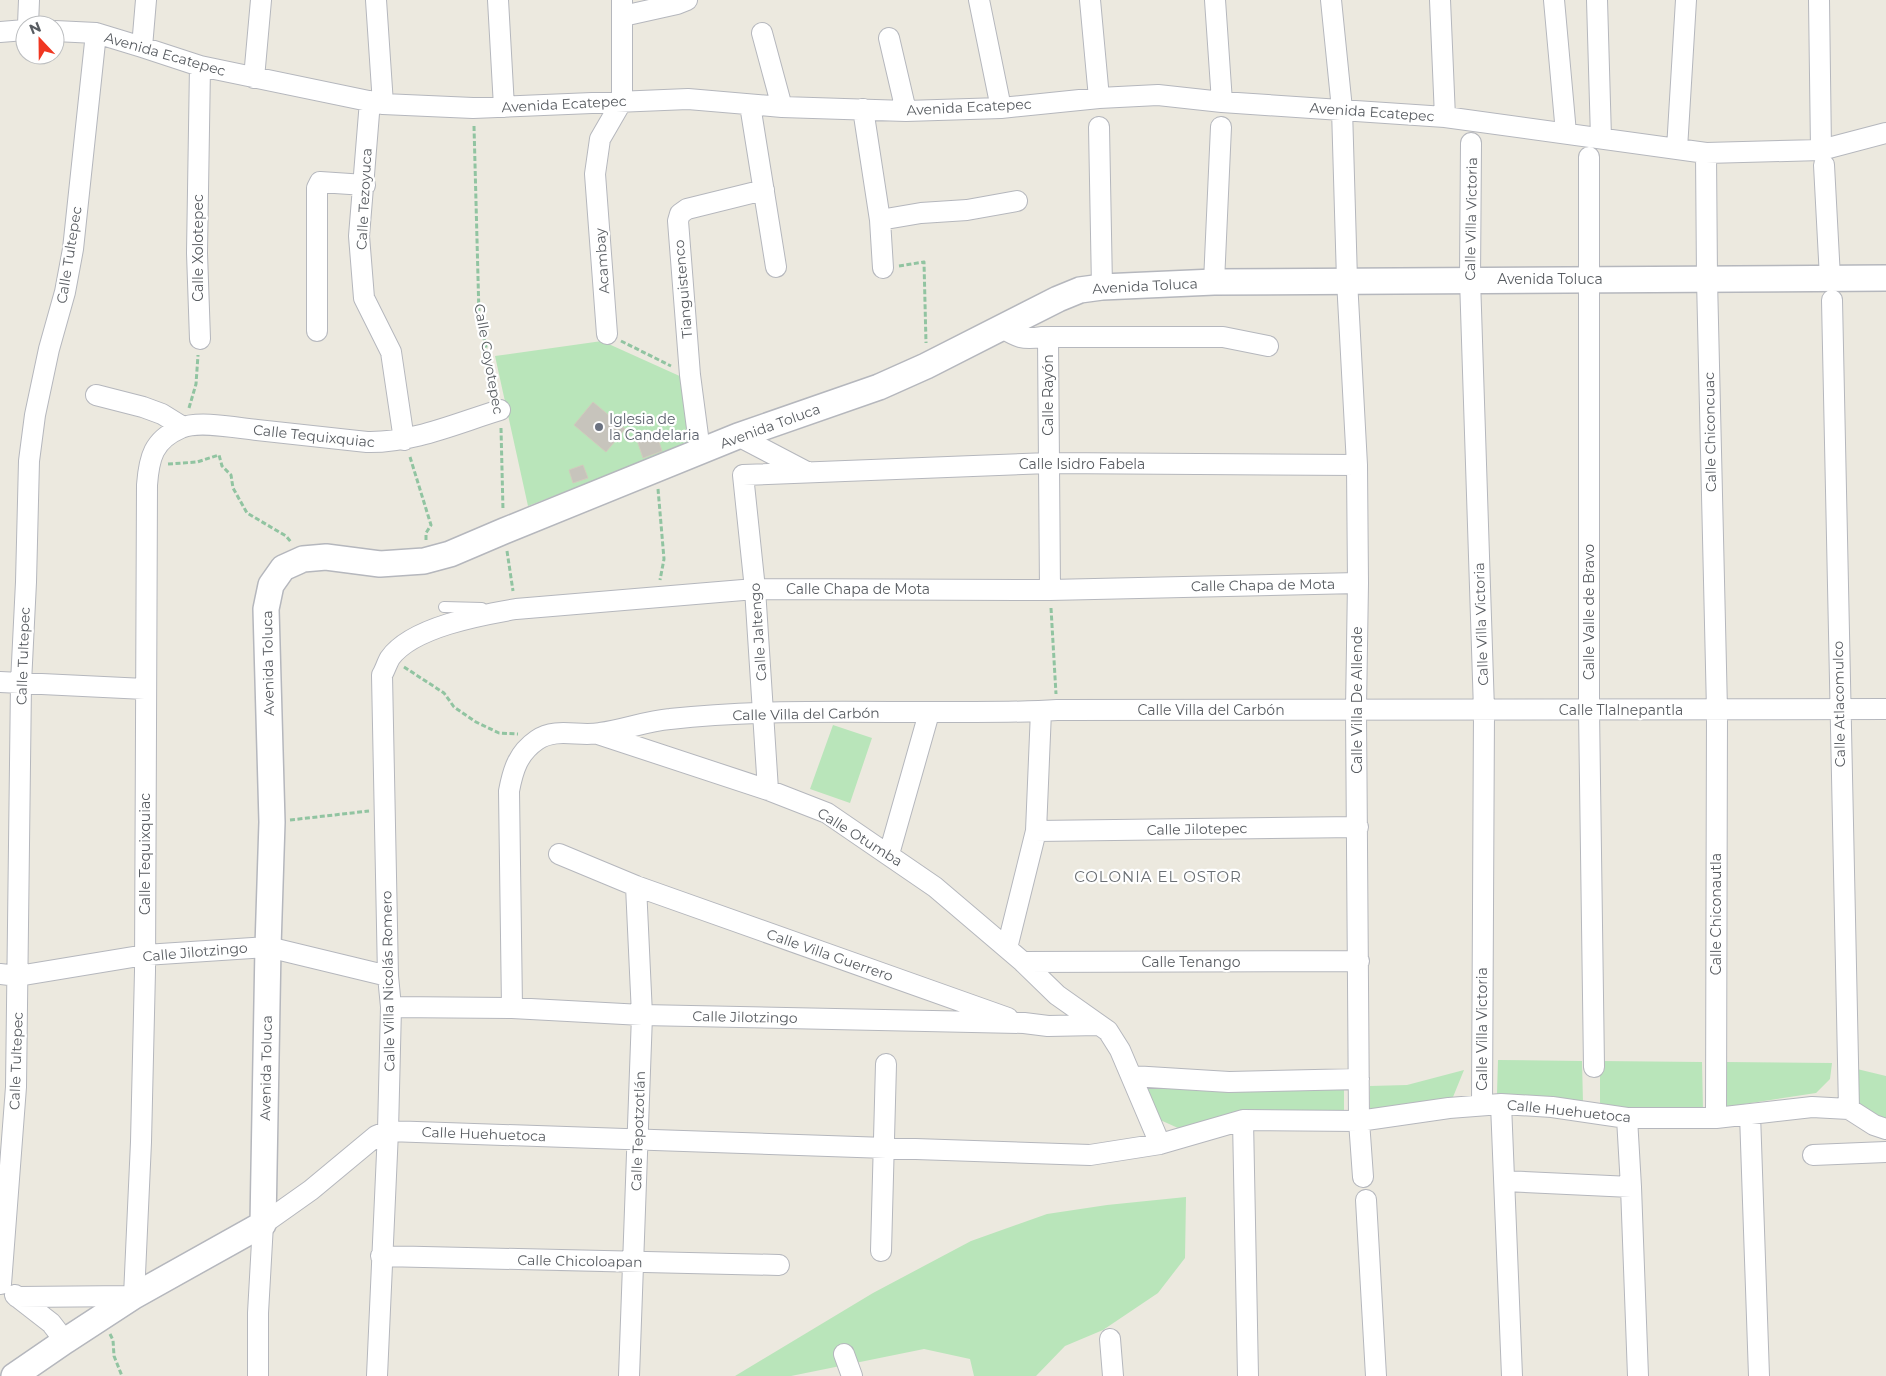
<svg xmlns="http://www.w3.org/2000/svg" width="1886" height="1376" font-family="Montserrat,sans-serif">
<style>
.green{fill:#b9e5ba}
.building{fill:#c7c4bc;stroke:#d1cbbd}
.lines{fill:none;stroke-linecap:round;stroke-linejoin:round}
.service-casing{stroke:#b5b7bd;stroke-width:12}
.minor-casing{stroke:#b5b7bd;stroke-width:22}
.tertiary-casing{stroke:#b5b7bd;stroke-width:28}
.path{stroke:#91c4a1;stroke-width:3;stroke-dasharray:5 2.5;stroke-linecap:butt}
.service{stroke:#fff;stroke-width:10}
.minor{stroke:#fff;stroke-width:20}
.tertiary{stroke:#fff;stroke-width:25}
.worship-dot{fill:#6b7280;stroke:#fff;stroke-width:2}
.labels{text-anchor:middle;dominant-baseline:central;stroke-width:4.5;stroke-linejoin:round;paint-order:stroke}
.street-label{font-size:14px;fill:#585c61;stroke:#fff}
.worship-label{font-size:14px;fill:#5b616d;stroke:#fff;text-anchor:start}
.neighbourhood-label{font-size:15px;letter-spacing:1px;fill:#696e73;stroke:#fff}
</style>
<rect width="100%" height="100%" fill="#ece9df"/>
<!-- green -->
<path class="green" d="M602 341 684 378 697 441 528 506 495 356Z
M833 725 872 738 850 803 810 789Z
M1498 1060 1582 1061 1583 1103 1497 1094Z
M1600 1061 1702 1062 1703 1110 1637 1111 1600 1106Z
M1725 1062 1832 1063 1830 1079 1816 1093 1725 1107Z
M1857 1069 1886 1076V1120L1859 1104Z
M1464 1070 1453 1097 1412 1108 1370 1109V1086L1407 1085Z
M1143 1082 1344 1086V1115L1178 1128 1158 1119Z
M1186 1197 1185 1258 1158 1293 1103 1330 1065 1346 1036 1376H974L970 1359 924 1349 791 1376H735L873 1293 971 1241 1047 1214 1107 1205Z"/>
<!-- building -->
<path class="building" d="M593 402 625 429 606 452 574 425Z
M656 433 662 451 643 458 637 440Z
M583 465 588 478 573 483 569 470Z"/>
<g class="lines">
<defs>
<path id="service" d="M444 607 482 608"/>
<path id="minor" d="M376 0 383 104
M498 0 504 107
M979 0 1001 108
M1090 0 1099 98
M1215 0 1222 102
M1331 0 1342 109 1347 280 1357 465 1358 583 1356 709 1359 1121 1363 1177
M1440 0 1445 117
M1554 0 1566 133
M1597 0 1601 138
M1819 0 1821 150
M623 16 677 4 687 0
M28 25 29 0
M55 31 96 33 142 47 200 66 383 104 473 108 688 99 782 107 906 111 1001 108 1099 98 1158 95 1222 102 1445 117 1706 153 1821 150 1886 133
M0 32 25 30
M762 33 782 107
M889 38 906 111
M142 47 146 0
M200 66 197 253 200 339
M254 78 261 0
M370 101 359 236 364 298 391 352 404 440
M750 105 776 267
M863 109 880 220 883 268
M1099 127 1102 287
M1471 143 1470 279 1484 710 1482 1105
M1677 149 1686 0
M1706 153 1707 279 1717 710 1716 1118
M1589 157V710L1594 1067
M1824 165 1830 278
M880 220 921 213 967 210 1017 201
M1214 282 1221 127
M1832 300 1849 1109
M1002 328C1017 337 1023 340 1041 337H1223L1268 346
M317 331V188L320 182 365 185
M607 334 595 174 600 139 622 101V0
M1048 338 1050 590
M96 395 143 407 162 414 183 427
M738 436 807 472
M700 451 690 375 678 221 680 214 687 209 764 190
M0 682 145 689
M598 734 768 790 827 813 935 887 1023 962 1057 995 1108 1031 1120 1050 1160 1144
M768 790 755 589 743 475 1049 463 1357 465
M1036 831 1358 827
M559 854 636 886 1008 1018
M889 854 929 713
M1007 948 1036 831 1041 711
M1023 962 1359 961
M0 974 18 976 145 955 268 947 388 976
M391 1007 512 1008 642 1015 1024 1023 1048 1026 1098 1025
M512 1008 509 791C513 770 518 753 537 740 556 727 579 737 600 733 624 730 646 721 670 719 771 708 873 713 974 712 1002 712 1030 712 1057 710L1886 709
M1132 1076 1229 1082 1359 1079
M1501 1104 1512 1376
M1750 1114 1759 1376
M1627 1118 1631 1187 1638 1376
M1243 1120 1248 1376
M1813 1155 1886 1152
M1505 1181 1631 1187
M1366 1200 1376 1376
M881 1251 886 1064
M381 1256 779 1265
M1 1284 16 1087 21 683 26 582 29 461 35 415 49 349 65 292 73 249 96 33
M15 1295 51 1323 65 1341
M17 1297 134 1296 141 1142 145 971 147 485C149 458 153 440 181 428 198 420 238 428 257 430 294 434 330 438 367 442 413 443 457 423 500 410
M1110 1339 1113 1376
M844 1354 852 1376
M258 1376V1313L263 1224 311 1190 376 1136 388 1131 1090 1155 1160 1144 1243 1120 1359 1121 1449 1108 1501 1104 1552 1107 1627 1118H1716L1812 1107 1849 1109 1874 1125 1886 1129
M377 1376 388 1131 391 1007 388 976 382 675C385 670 387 663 390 658 412 627 481 615 516 609L755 589 1050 590 1358 583
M629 1376 642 1015 636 886"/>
<path id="tertiary" d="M14 1376 65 1341 134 1296 263 1224 268 947 272 822 266 609 271 585 283 568 303 559 326 557 380 564 424 561 450 554 504 531 738 436 879 387 926 366 1058 299 1080 290 1102 287 1214 282 1886 278"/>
</defs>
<!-- service casing -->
<use href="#service" class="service-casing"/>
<!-- minor casing -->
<use href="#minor" class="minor-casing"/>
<!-- tertiary casing -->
<use href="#tertiary" class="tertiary-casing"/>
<!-- path -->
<path class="path" d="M474 126 479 315 496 393
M899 266 924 262 926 343
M621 341 671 366
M189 408 196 384 198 355
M501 428 503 510
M410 457 431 525 426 533V540
M168 464 197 462 219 455 222 466 231 475 233 488 247 513 286 536 291 542
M658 489 664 559 660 580
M507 551 513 591
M1051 608 1056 694
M404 667 444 693 454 707 476 722 499 733 518 734
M290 820 369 811
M110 1334 113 1340 114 1356 122 1376"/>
<!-- service -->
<use href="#service" class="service"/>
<!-- minor -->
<use href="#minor" class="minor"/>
<!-- tertiary -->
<use href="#tertiary" class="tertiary"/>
</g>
<!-- markers -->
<circle class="worship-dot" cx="599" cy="427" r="5"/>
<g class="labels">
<!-- street labels -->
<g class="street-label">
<text transform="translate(165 54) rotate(16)">Avenida Ecatepec</text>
<text transform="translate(564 104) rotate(-3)">Avenida Ecatepec</text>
<text transform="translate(969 107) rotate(-3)">Avenida Ecatepec</text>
<text transform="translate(1372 112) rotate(4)">Avenida Ecatepec</text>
<text transform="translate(364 199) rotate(-87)">Calle Tezoyuca</text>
<text transform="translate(1471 219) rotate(-89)">Calle Villa Victoria</text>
<text transform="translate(198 248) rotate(-90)">Calle Xolotepec</text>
<text transform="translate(69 255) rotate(-81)">Calle Tultepec</text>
<text transform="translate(602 261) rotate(-94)">Acambay</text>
<text x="1550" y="279">Avenida Toluca</text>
<text transform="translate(1145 286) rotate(-3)">Avenida Toluca</text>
<text transform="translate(683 289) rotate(-95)">Tianguistenco</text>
<text transform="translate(489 359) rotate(80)">Calle Coyotepec</text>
<text transform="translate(1048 395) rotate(-90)">Calle Rayón</text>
<text transform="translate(770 426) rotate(-20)">Avenida Toluca</text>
<text transform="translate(1710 432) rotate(-91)">Calle Chiconcuac</text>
<text transform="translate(314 436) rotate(6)">Calle Tequixquiac</text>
<text x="1082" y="464">Calle Isidro Fabela</text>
<text transform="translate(1263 585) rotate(-1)">Calle Chapa de Mota</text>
<text x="858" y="589">Calle Chapa de Mota</text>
<text transform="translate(1589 612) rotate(-90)">Calle Valle de Bravo</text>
<text transform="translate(1481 624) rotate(-92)">Calle Villa Victoria</text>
<text transform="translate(758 632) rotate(-94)">Calle Jaltengo</text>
<text transform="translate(23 656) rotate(-88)">Calle Tultepec</text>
<text transform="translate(268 663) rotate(-91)">Avenida Toluca</text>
<text transform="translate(1357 700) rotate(-90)">Calle Villa De Allende</text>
<text transform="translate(1839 704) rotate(-91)">Calle Atlacomulco</text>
<text x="1211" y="710">Calle Villa del Carbón</text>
<text x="1621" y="710">Calle Tlalnepantla</text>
<text transform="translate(806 714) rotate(-1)">Calle Villa del Carbón</text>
<text transform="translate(1197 829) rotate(-1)">Calle Jilotepec</text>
<text transform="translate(860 837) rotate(32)">Calle Otumba</text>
<text transform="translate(145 854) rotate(-90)">Calle Tequixquiac</text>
<text transform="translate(1716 914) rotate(-90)">Calle Chiconautla</text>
<text transform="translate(195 952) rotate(-5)">Calle Jilotzingo</text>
<text transform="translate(830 955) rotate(19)">Calle Villa Guerrero</text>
<text x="1191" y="962">Calle Tenango</text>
<text transform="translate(388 981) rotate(-91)">Calle Villa Nicolás Romero</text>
<text transform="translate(745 1017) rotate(1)">Calle Jilotzingo</text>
<text transform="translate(1482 1029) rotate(-90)">Calle Villa Victoria</text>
<text transform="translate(16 1061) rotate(-88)">Calle Tultepec</text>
<text transform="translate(266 1068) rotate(-89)">Avenida Toluca</text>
<text transform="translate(1569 1111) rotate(6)">Calle Huehuetoca</text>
<text transform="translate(638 1131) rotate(-88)">Calle Tepotzotlán</text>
<text transform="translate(484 1134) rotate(2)">Calle Huehuetoca</text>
<text transform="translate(580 1261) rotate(1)">Calle Chicoloapan</text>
</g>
<!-- worship labels -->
<g class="worship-label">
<text x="609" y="419">Iglesia de<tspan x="609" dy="16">la Candelaria</tspan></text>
</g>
<!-- neighbourhood labels -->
<g class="neighbourhood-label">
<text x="1158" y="876">COLONIA EL OSTOR</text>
</g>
</g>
<!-- north arrow -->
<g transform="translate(40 40) rotate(338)"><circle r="24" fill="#ffffff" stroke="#bcbec0"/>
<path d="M0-4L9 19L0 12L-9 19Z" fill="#f03621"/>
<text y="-8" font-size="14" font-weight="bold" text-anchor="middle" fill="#585c61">N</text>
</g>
</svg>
